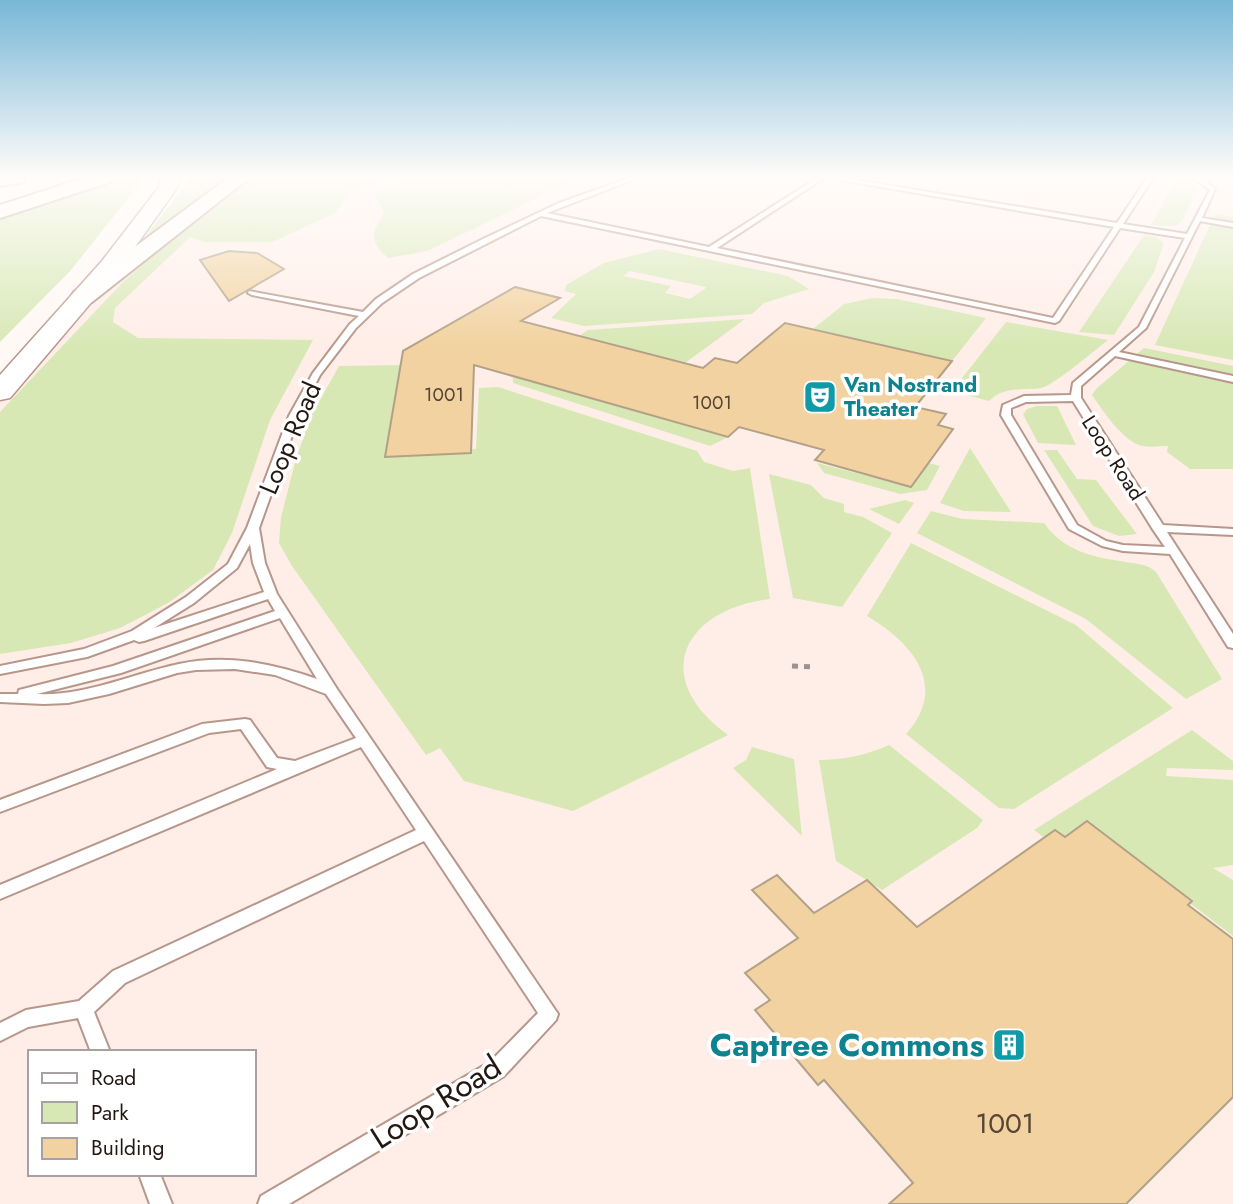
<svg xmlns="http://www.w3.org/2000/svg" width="1233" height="1204" font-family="Jost,sans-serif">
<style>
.built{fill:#ffede7;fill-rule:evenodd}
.green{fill:#d7e8b5;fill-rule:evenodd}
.building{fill:#f2d2a0;stroke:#b2a186;stroke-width:2}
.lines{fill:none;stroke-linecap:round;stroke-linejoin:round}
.service-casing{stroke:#b7978b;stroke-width:4}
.secondary-casing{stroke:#b7978b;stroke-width:3}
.motorway-casing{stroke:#b7978b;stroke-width:4}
.path{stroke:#9c938f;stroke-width:5;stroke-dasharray:6 6;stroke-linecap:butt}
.service{fill:#fff;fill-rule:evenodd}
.secondary{fill:#fff;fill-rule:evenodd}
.motorway{fill:#fff;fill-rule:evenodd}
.labels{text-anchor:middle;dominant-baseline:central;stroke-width:7;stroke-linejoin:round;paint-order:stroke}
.far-number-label{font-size:19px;fill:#574636}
.far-culture-label{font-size:21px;font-weight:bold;fill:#0d838f;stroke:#fff;text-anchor:start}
.far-street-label{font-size:21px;fill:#231713;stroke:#fff}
.street-label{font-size:26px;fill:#231713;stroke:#fff}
.near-number-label{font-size:28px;fill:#574636}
.near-culture-label{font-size:32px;font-weight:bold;fill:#0d838f;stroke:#fff;text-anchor:end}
.near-street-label{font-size:32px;fill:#231713;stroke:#fff}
</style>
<rect width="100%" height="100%" fill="#fff8f5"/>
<!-- built -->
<path class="built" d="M244 178H1233V1204H0V379L169 236ZM30 1052H254V1174H30Z"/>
<!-- green -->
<path class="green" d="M117 178H144L71 270 0 342V218Z
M191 178H233L148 241 144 238Z
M249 178H387L351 191 335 213 272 242H205L190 237 115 308 113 322 138 338 313 340 270 420 232 533 213 570 168 603 120 628 71 643 0 654V412L122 283 178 233Z
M409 178H579L427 251 388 258C369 240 371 235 384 213L374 193Z
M1177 178H1185L1199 188 1183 219 1176 226 1151 225Z
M1215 214 1233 217V360L1155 345Z
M1144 235 1155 237 1164 243 1154 272 1114 335 1079 332Z
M659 249 788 276 809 289 764 303 752 314 584 326 551 318 576 294 565 291 566 285 604 263ZM630 271 706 287V288L690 299 665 293 671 286 623 276Z
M873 298 897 299 986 318 952 361 813 329 844 304Z
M745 319 685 363 585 338 524 379 728 437 710 446 513 383 511 357 553 353 588 330Z
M1006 322 1108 340C1095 350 1053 386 1041 388 1021 391 1004 386 989 401L952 391Z
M1144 348 1233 366V469H1190L1167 452 1168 446C1160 446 1147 448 1139 445 1121 438 1103 411 1092 395L1096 389Z
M405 365 392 454 476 449 479 388 498 387 697 451 704 462 733 471 750 468 770 599C681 610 650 679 728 735L573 811 464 781 440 748 426 755 292 566 279 543 281 517 296 459 311 416 339 366Z
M1037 406H1057L1076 445 1038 443 1023 414 1027 409Z
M970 448 1011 512 964 511 940 503Z
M1044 450H1057L1077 479 1096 480 1137 534 1119 536 1093 526Z
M817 463 911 487 928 463 940 466 927 490 900 494 824 473Z
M769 474 811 485 824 498 844 504V512L863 517 892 533 842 607 793 598Z
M905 500 914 503 899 524 869 509Z
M931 511 963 519 1044 523C1065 552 1093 557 1126 562 1138 564 1147 564 1156 572L1222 679 1186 699 1086 619 917 533Z
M911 543 1076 625 1173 708 1014 809 999 808 906 734C949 686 913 643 867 616Z
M1192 730 1233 761V770L1167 768 1166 776 1233 780V865L1213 868 1233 880V936L1086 824 1053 844 1034 830Z
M889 745 983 820 977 828 882 890 836 861 819 760C843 760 867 755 889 745Z
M752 747 794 759 802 836 733 768 746 760Z"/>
<!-- building -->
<path class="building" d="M229 251 257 253 284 269 229 301 200 260Z
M515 287 560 298 521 321 703 368 715 358 737 363 785 323 952 361 915 407 946 414 938 425 953 429 911 487 815 460 824 450 739 427 728 437 474 365 471 453 385 457 403 351Z
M1087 821 1192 901 1188 905 1233 939V1097L1126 1204H889L913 1183 824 1080 818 1085 755 1010 770 1000 745 973 798 938 752 890 777 875 814 913 867 880 917 927 1055 830 1065 837Z"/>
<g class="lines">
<defs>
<path id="service" d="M629 178H638L547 213 709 247 817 178H824L717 248 1053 318 1114 227 829 178H844L1117 223 1147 178H1153L1123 224 1187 234 1210 190 1194 178H1201L1215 189 1202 218 1233 223V227L1200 221 1146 328 1119 352 1233 376V382L1115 356 1081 386V398L1163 525 1233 529V535L1167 532 1233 634V648L1228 647 1170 554 1123 551 1102 546 1069 529 1001 415 1003 405 1024 396 1071 395 1073 383 1139 327 1185 238 1120 228 1059 321 1055 323 541 216 419 278 382 303 356 328 320 375 299 416 259 528 265 563 277 594 337 689 558 1014 556 1020 504 1076 289 1204H258L261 1196 490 1062 538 1013 424 841 125 983 94 1012 110 1052H91L78 1018 28 1027 0 1041V1023L26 1010 79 1001 113 971 416 830 361 747 0 899V885L277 769 267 767 241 729 209 733 0 812V800L202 724 245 719 250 720 277 758 295 761 356 738 326 694 275 675 235 669 196 670 177 673 109 694 68 703 44 704 0 702V694H18L19 690 113 666 275 611 268 599 144 641 139 642 134 640 87 657 0 674V666L84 649 132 631 186 597 228 564 247 528 289 416 313 373 350 324 359 316 252 295 248 293 249 291 363 312 376 299 413 274 485 238 559 203ZM1073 401 1152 528 1165 547 1123 545 1106 541 1077 525 1011 415V408L1026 402ZM250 544 253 563 264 592 154 628 194 603 237 568ZM280 618 317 679C272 663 226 654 179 664 131 674 87 696 37 694L121 673Z
M139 1174H160L172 1204H150Z"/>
<path id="secondary" d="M161 178H179L177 188 118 271 10 398 0 400V375L102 261 159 187Z"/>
<path id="motorway" d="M0 178H25L23 182 0 186Z
M84 178H112L110 182 0 218V205Z
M228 178H249L92 302 83 304 74 302 71 297 74 292Z"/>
</defs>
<!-- service casing -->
<use href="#service" class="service-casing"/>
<!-- secondary casing -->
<use href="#secondary" class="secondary-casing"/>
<!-- motorway casing -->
<use href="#motorway" class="motorway-casing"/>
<!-- path -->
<path class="path" d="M792 666 816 667"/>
<!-- service -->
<use href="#service" class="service"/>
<!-- secondary -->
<use href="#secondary" class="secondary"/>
<!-- motorway -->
<use href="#motorway" class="motorway"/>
</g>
<!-- sky -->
<linearGradient id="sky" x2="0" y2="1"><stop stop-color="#78b7d7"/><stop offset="0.51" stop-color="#fffcfa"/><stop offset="1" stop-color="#fffcfa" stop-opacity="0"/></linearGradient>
<rect width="1233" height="347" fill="url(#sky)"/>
<!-- icons -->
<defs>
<symbol id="theatre-square" viewBox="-11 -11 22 22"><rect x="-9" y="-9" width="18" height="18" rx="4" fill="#0f9aa8" stroke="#fff"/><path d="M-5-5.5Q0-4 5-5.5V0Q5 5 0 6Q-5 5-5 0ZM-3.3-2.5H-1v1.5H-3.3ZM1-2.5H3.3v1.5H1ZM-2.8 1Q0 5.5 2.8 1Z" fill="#fff"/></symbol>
<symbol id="building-square" viewBox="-11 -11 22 22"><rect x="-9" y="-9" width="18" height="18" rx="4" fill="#0f9aa8" stroke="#fff"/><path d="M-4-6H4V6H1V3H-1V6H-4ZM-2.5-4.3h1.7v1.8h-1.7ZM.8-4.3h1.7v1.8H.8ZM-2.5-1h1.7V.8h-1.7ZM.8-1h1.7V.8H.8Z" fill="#fff"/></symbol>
</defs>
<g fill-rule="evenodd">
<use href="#theatre-square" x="801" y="378" width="38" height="38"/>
<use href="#building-square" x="990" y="1026" width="38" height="38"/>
</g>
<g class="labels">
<!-- far-number labels -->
<g class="far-number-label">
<text x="444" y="394">1001</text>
<text x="712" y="402">1001</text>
</g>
<!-- far-culture labels -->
<g class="far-culture-label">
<text x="844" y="385">Van Nostrand<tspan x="844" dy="24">Theater</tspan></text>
</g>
<!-- far-street labels -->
<g class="far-street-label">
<text transform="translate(1113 458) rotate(57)">Loop Road</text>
</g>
<!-- street labels -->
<g class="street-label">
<text transform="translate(290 438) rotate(-67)">Loop Road</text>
</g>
<!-- near-number labels -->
<g class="near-number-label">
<text x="1005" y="1123">1001</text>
</g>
<!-- near-culture labels -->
<g class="near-culture-label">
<text x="984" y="1045">Captree Commons</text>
</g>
<!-- near-street labels -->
<g class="near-street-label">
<text transform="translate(436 1102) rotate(-32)">Loop Road</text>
</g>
</g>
<!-- legend -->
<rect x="28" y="1050" width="228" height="126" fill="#ffffff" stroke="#a7a2a1" stroke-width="2"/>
<rect x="42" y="1073" width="35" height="10" fill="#ffffff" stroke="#a7a2a1" stroke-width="2"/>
<text x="91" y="1085" font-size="21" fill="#231713">Road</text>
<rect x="42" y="1102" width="35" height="21" fill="#d7e8b5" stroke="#a7a2a1" stroke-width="2"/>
<text x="91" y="1120" font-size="21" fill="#231713">Park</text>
<rect x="42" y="1138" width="35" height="21" fill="#f2d2a0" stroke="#a7a2a1" stroke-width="2"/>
<text x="91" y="1155" font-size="21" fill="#231713">Building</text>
</svg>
